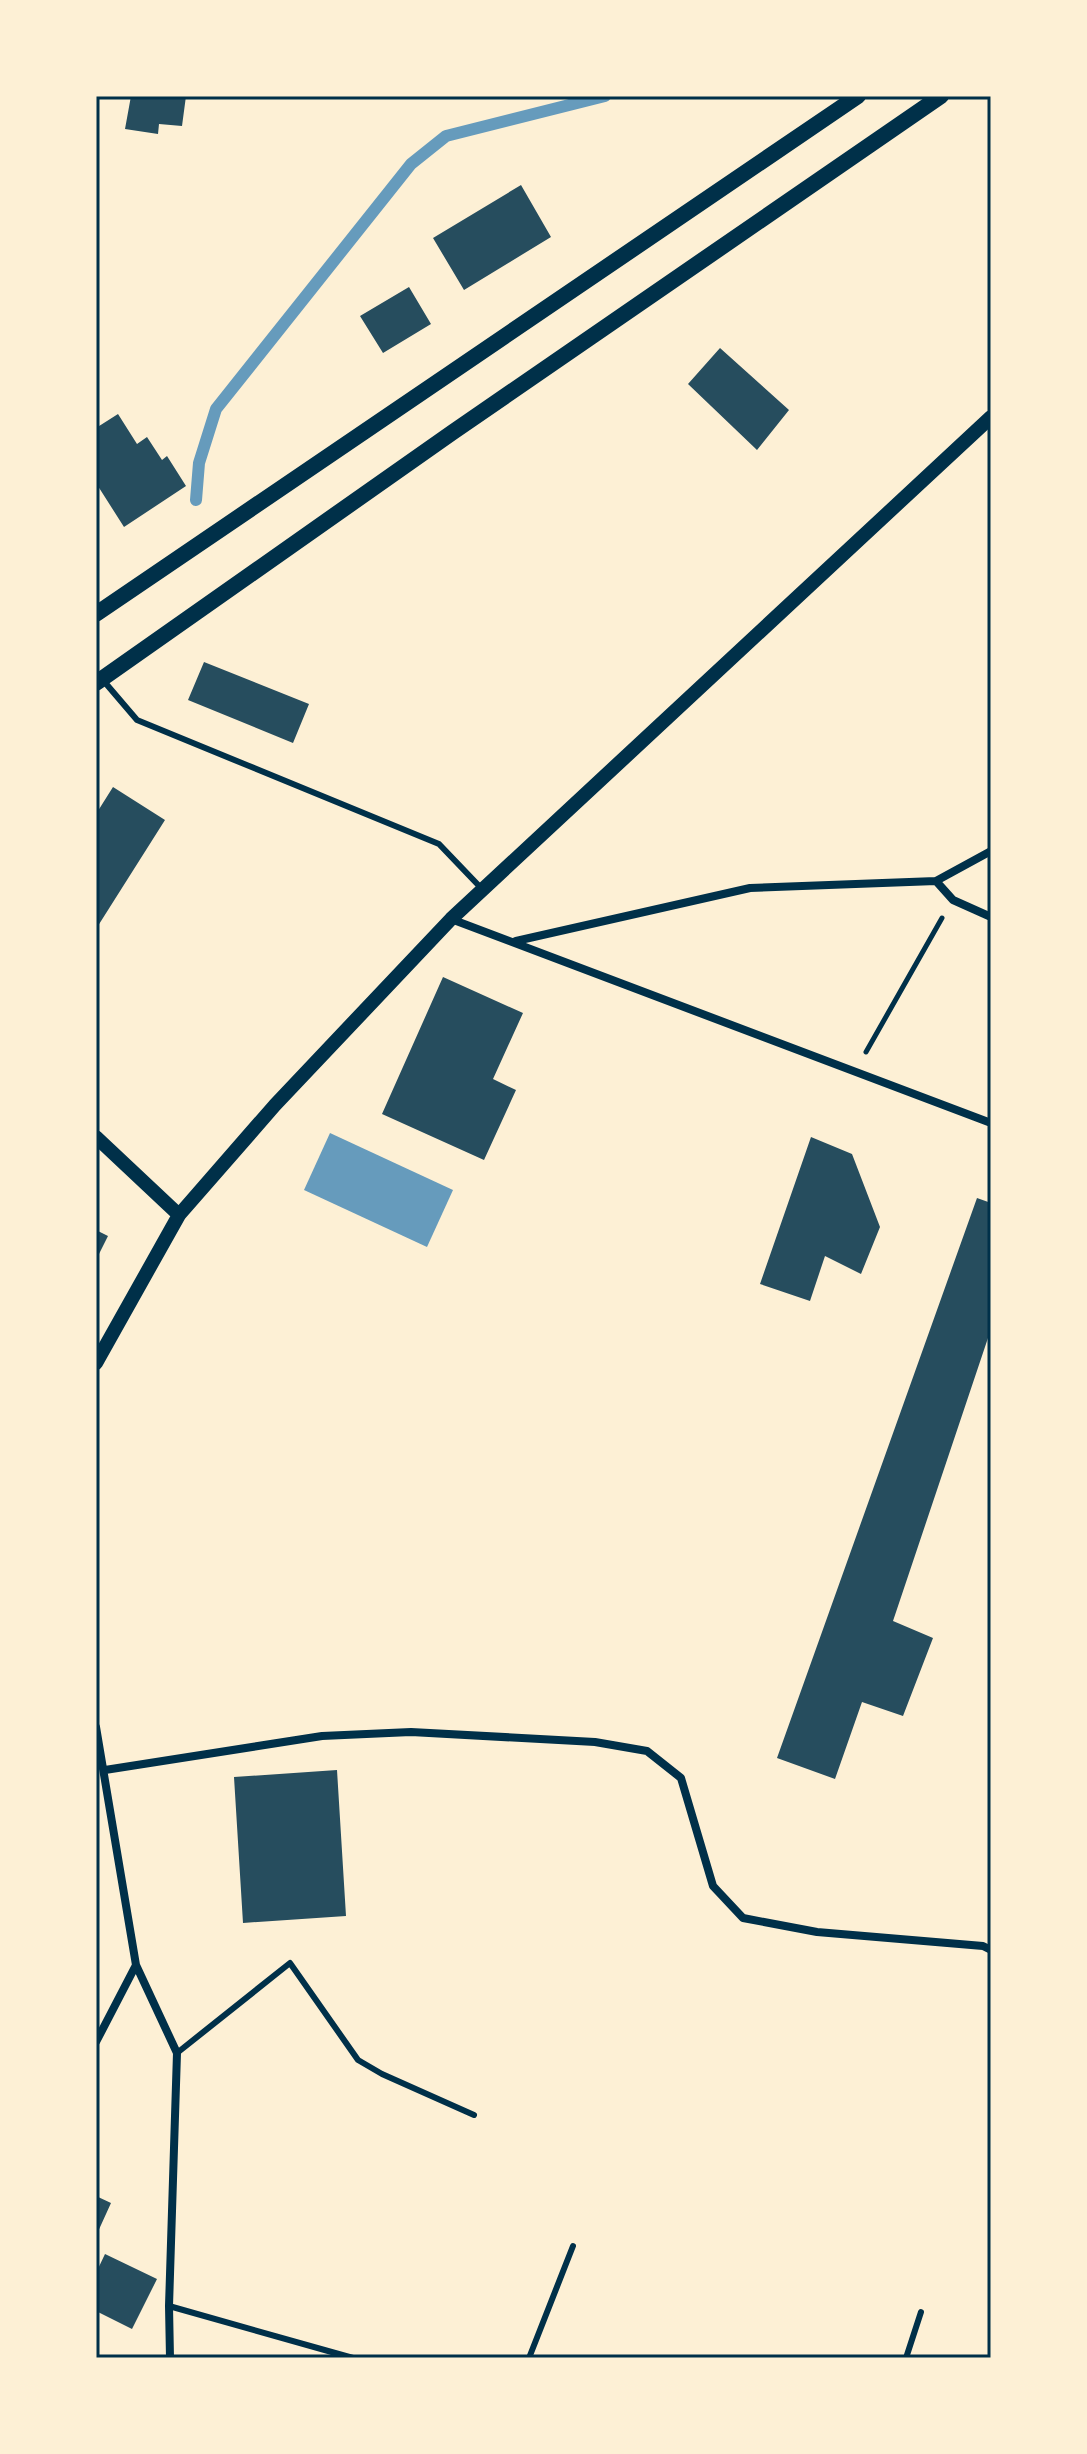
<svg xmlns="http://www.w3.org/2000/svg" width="1087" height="2454" font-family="Rubik,sans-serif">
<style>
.water{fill:#669bbc}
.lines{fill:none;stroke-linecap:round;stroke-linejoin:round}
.stream{stroke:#669bbc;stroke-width:12}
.building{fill:#264d5e}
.path{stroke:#003049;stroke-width:5}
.service{stroke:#003049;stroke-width:6}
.minor{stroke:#003049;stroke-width:8}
.tertiary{stroke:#003049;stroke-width:14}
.secondary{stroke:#003049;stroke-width:16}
.neatline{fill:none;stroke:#003049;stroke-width:3}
</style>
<rect width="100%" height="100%" fill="#fdf0d5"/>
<!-- water -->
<path class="water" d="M330 1133 453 1190 427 1247 304 1190Z"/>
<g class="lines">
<!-- stream -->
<path class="stream" d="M196 500 199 463 216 409 411 164 446 136 605 96"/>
</g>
<!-- building -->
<path class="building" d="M131 96H186L182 126 159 124 158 134 125 129Z
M521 185 551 237 464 290 433 238Z
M409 287 431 324 383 353 360 316Z
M720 348 789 410 757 450 688 384Z
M118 414 137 444 147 437 162 460 167 456 186 486 124 527 96 483V428Z
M204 662 309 704 293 743 188 700Z
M113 787 165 820 96 929V814Z
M443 977 523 1013 493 1079 516 1090 484 1160 382 1114Z
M811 1137 852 1154 880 1227 861 1274 825 1256 810 1301 760 1284Z
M977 1198 991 1203V1329L893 1621 933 1638 903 1716 862 1702 835 1779 777 1758Z
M96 1230 108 1236 96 1260Z
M337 1770 346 1916 243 1923 234 1777Z
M96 2196 111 2203 96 2236Z
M105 2254 157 2279 132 2329 96 2311V2273Z"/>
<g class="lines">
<!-- path -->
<path class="path" d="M866 1052 942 918"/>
<!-- service -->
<path class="service" d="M102 679 137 720 439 844 483 890
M177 2053 290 1963 358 2060 382 2074 474 2115
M169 2306 353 2358
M529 2358 573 2246
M906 2358 921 2312"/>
<!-- minor -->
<path class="minor" d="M936 881 953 900 991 917
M451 919 991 1123
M516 941 750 888 936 881 991 851
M96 1727 136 1965 177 2053 169 2306 170 2358
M105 1770 322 1736 411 1732 595 1742 647 1751 681 1778 713 1886 743 1918 817 1932 983 1946 991 1950
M96 2042 136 1965"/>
<!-- tertiary -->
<path class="tertiary" d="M96 1137 179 1215
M96 1363 179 1215 275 1105 451 919 991 417"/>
<!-- secondary -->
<path class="secondary" d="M96 614 858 96
M96 683 453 432 941 96"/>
</g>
<!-- border -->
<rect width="1087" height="2454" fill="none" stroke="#fdf0d5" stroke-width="196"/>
<rect x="98" y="98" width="891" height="2258" class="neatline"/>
</svg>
